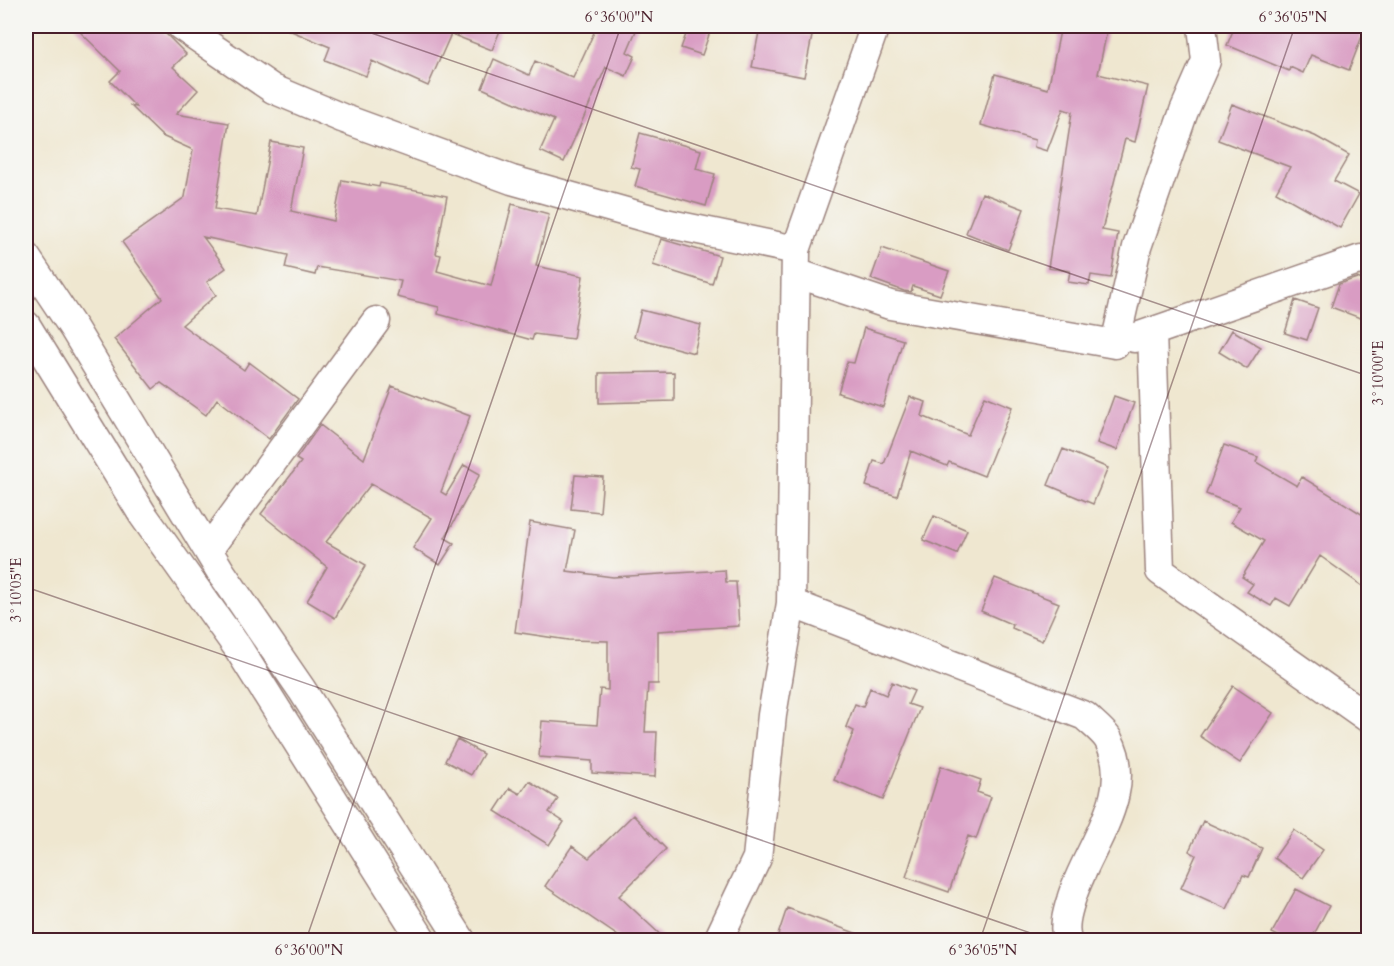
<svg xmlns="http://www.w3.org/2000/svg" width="1394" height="966" font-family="Cardo,serif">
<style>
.building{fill:#d99cc3}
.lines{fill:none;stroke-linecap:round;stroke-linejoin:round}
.minor-casing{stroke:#9c837e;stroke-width:31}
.minor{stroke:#fff;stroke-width:28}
.ticks{fill:none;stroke:#4a1f2b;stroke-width:1.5;stroke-opacity:0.45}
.neatline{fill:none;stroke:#4a1f2b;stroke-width:2}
.ticks-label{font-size:15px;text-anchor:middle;fill:#4a1f2b}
</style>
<rect width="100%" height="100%" fill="#f6f6f2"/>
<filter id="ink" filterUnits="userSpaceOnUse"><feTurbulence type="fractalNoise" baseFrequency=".0167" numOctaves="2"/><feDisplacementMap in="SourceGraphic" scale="12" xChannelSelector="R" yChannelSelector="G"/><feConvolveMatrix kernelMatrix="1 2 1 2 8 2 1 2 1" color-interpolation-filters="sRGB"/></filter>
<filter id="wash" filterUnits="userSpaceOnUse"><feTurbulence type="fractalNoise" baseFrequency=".008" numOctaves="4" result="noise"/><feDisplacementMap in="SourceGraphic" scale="24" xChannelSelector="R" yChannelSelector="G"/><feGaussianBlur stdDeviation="1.35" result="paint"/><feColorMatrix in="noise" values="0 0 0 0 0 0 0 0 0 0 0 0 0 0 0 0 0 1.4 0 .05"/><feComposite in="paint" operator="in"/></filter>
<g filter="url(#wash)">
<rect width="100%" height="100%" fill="#efe7d0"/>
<g id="blocks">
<!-- building -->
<path class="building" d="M74 26H158L186 54 173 67 198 90 176 114 229 123 215 209 257 216 271 142 303 148 291 211 334 221 342 180 379 187 380 183 447 196 436 254 441 255 437 271 491 286 512 204 549 214 536 266 583 276 573 339 534 334 532 340 438 314 439 307 397 297 401 281 317 267 315 275 285 268 288 255 203 237 226 268 207 282 216 295 182 325 244 370 249 362 298 399 269 439 217 399 206 415 161 383 153 389 114 339 162 298 122 242 185 197 193 150 162 136 131 106 136 107 110 81 120 71Z
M279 26H502L492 50 451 34 428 86 372 61 366 76 325 60 330 47Z
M597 26H638L627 52 635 56 626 76 606 67 564 162 540 151 554 120 482 88 494 59 529 75 535 61 573 78Z
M689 26H712L702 55 681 48Z
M1061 26H1108L1098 74 1148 86 1135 142 1125 139 1102 230 1118 233 1111 278 1091 275 1089 285 1068 282 1070 271 1048 268 1072 112 1063 109 1047 151 1034 147 1035 140 981 125 995 74 1048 89Z
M1235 26H1366L1349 70 1311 55 1303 73 1290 67 1289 71 1227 45Z
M760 27 812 36 804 77 752 67Z
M1232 104 1315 136 1349 155 1334 181 1359 194 1340 228 1276 192 1290 167 1218 140Z
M640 133 701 150 696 169 715 174 706 206 635 186 640 169 631 167Z
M982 193 1024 209 1008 250 966 233Z
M661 239 720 256 712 284 653 265Z
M882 248 949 271 940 295 913 286 911 292 904 291 871 279Z
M1357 278 1368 282V321L1331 307 1339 284Z
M1295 300 1318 308 1307 340 1285 333Z
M641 310 701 325 694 353 634 337Z
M864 328 903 340 883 407 838 393 847 362 854 363Z
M1232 330 1261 347 1247 369 1219 352Z
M674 372V401L599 403V373Z
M392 386 470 416 441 492 446 495 464 465 480 474 445 538 454 543 440 565 413 548 432 518 371 484 326 542 366 565 335 618 307 601 327 567 261 514 301 462 296 459 320 425 364 459Z
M985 396 1012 407 984 476 949 462 947 466 911 451 897 496 866 486 874 461 884 464 910 397 926 402 922 416 968 435Z
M1114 396 1134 403 1117 450 1097 443Z
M1224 445 1258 457 1256 462 1297 486 1302 477 1368 518V590L1320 556 1290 606 1276 598 1271 606 1247 592 1253 584 1242 577 1264 541 1231 522 1240 507 1206 494Z
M1063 449 1108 468 1093 504 1048 485Z
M575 475 603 477 600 512 571 509Z
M934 516 967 530 957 554 923 540Z
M530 522 575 530 567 571 613 577 725 570 726 582H736L739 626 658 631V684H648L645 732H657L655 777 592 773V761L539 757 542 721 597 725 600 689 608 690V641L568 640 515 632Z
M995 578 1059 603 1042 641 1012 628 1013 625 981 611Z
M892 682 914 691 908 704 920 708 883 800 834 780 854 731 846 727 855 704 863 707 870 688 886 695Z
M1233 686 1273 713 1240 763 1200 736Z
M457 739 483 754 471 775 445 761Z
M941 766 981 780 977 792 991 797 976 839 968 836 949 892 906 877Z
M529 781 558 799 549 812 564 822 549 845 495 811 510 788 520 794Z
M633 815 666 849 619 896 666 940H624L545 886 572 846 589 858Z
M1203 821 1262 848 1249 877 1243 875 1227 909 1181 888 1196 855 1189 851Z
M1294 830 1323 850 1303 878 1274 858Z
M1296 889 1329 906 1311 940H1286L1272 933Z
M787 908 869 938V940H792L778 935Z"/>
</g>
</g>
<g filter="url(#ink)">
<use href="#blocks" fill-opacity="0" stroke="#9c837e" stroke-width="1.5"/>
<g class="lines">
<defs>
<path id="minor" d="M181 26 273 89 342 118 512 180 665 223 796 250 791 603
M796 250 875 26
M26 257 74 329 221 572 302 690 461 940
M796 273 890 305 1115 344 1137 247 1184 111 1206 61 1202 26
M26 325 143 515 238 648 422 940
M1152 332 1160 571 1368 718
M1134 338 1361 259 1368 263
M208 550 376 321
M718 940 757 858 772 715 791 603 1085 716C1092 723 1103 731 1108 739 1138 793 1085 850 1071 900 1067 913 1063 927 1067 940"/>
</defs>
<!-- minor casing -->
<use href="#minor" class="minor-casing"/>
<!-- minor -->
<use href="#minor" class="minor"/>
</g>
</g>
<!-- ticks -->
<path class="ticks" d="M351 26 1368 376M26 587 1051 940M306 940 621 26M980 940 1295 26"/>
<!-- margin -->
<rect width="1394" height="966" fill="none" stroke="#f6f6f2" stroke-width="66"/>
<rect x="33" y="33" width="1328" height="900" class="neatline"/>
<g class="ticks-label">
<text x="619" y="22">6°36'00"N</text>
<text x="1293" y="22">6°36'05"N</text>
<text transform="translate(1378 373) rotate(-90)" y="5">3°10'00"E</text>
<text transform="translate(16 590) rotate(-90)" y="5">3°10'05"E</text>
<text x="309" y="955">6°36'00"N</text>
<text x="983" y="955">6°36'05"N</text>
</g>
</svg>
